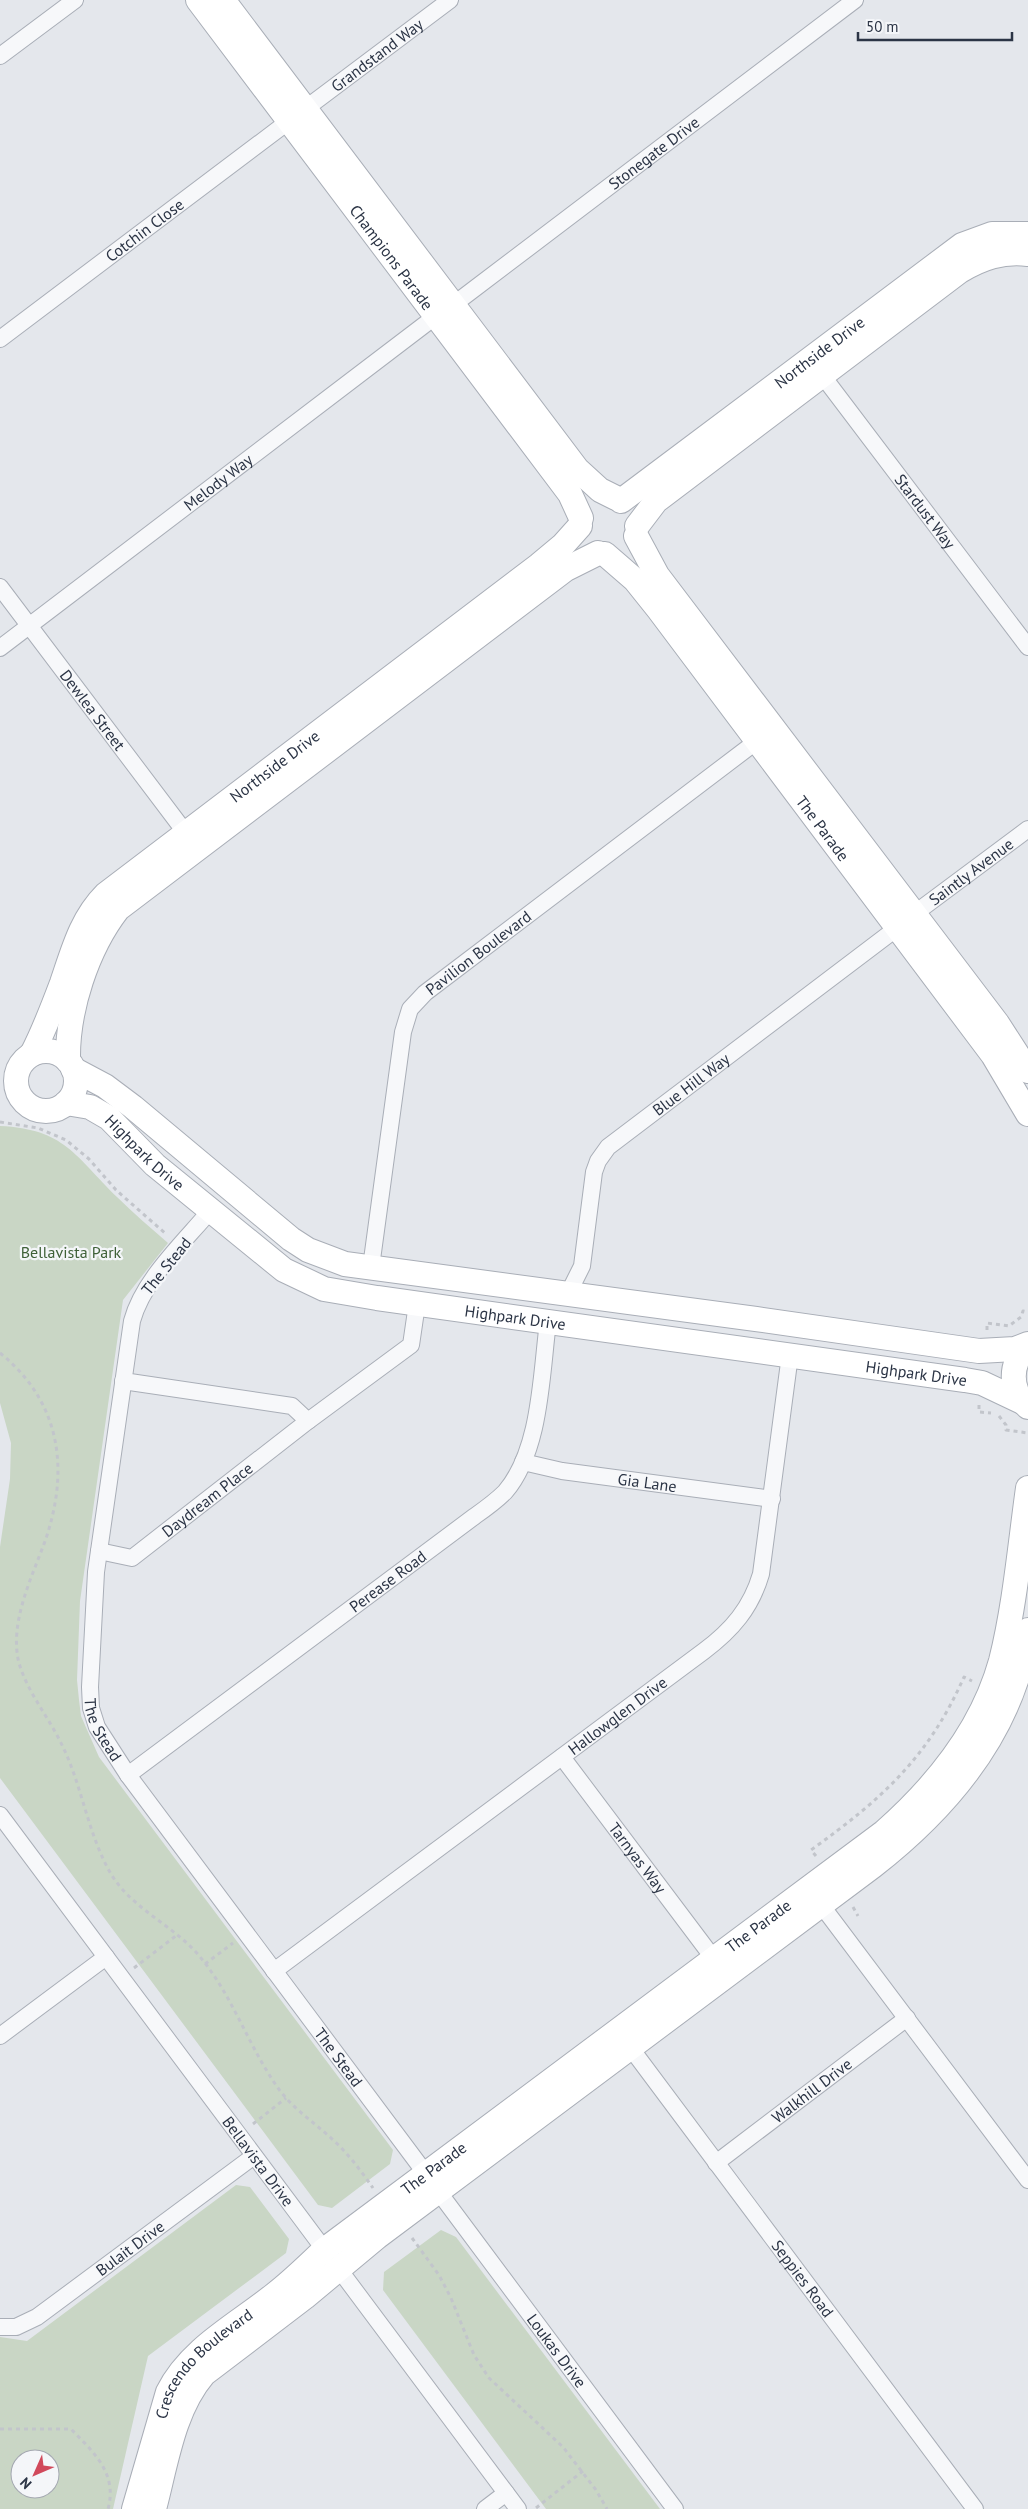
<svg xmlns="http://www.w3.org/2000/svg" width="1028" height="2509" font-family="'PT Sans',sans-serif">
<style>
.park{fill:#c9d6c5;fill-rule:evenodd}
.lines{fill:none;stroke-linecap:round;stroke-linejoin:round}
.street-casing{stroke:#a9aeb7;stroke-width:18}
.secondary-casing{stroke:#a9aeb7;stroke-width:26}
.path{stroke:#c2c5cb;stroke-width:3;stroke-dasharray:4 4;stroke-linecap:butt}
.street{stroke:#f7f8fa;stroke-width:16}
.secondary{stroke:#fff;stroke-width:24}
.labels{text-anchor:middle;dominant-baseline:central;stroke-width:4.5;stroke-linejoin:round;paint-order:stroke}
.street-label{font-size:16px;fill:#2b3445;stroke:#f4f6f9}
.park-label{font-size:16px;fill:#3f6138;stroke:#f4f6f9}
</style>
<rect width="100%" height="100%" fill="#e4e7ec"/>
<!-- park -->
<path class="park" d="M0 1126C65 1129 75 1156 117 1197 133 1213 151 1228 168 1243L123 1300 80 1601 77 1680 79 1700 81 1716 99 1757 393 2150 390 2164 332 2208 318 2205 0 1778V1547L10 1479 11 1443 0 1403Z
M236 2185 250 2187 289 2239 286 2253 148 2356 113 2509H0V2337L27 2341ZM20 2459H50V2489H20Z
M441 2230 456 2237 660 2509H546L383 2290 384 2272Z"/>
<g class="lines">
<defs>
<g id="street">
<path d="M0 56 75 0"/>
<path id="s1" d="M305 109 450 0"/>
<path id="s2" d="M453 305 855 0"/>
<path id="s3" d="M0 339 289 121"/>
<path id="s4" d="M822 375 1028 647"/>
<path id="s5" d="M0 587 185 832"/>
<path id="s6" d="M0 648 436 316"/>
<path id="s7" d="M914 914 1028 829"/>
<path id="s8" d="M210 1211C183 1243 143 1280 132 1321L96 1572 90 1687 91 1708 97 1727 128 1775 426 2174"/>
<path id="s9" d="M371 1267 403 1032 410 1009 425 993 757 741"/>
<path id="s10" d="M568 1294 582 1266 594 1172 598 1161 608 1147 897 928"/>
<path d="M123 1381 292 1406 308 1421"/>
<path id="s11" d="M523 1462 562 1471 772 1499"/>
<path id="s12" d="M99 1551 132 1558 308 1421 411 1345 417 1304"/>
<path id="s13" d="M562 1757 714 1959"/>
<path id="s14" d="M128 1775 475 1516C485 1509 496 1501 505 1492 541 1450 541 1375 548 1322"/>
<path id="s15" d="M0 1815 518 2509"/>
<path d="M816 1898 1028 2180"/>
<path id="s16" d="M274 1971 704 1651C732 1630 751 1608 761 1574L790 1355"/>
<path d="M0 2036 106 1957"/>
<path id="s17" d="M630 2047 975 2509"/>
<path id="s18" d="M716 2163 907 2018"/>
<path id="s19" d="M438 2191 675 2509"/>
<path id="s20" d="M0 2327H16L37 2317 254 2156"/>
<path d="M485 2509 506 2493"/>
</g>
<g id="secondary">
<path id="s21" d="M198 0 570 494 581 518"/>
<path d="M223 0 577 469 600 490 616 498"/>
<path id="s22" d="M621 501 962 245 992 234H1028"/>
<path d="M637 526 656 501 960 271C982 258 1002 251 1028 254"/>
<path d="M636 536 657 575 997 1023 1028 1071"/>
<path id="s23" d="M605 554 635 580 659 610 993 1055 1028 1114"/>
<circle cx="46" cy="1081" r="30"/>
<path id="s24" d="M32 1054C44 1031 53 1007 62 983 73 951 81 919 106 894L539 565 563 545 580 526"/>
<path d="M68 1061C67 1010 87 949 118 909L566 569 598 553"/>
<path d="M73 1069 105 1086 133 1107 291 1239 308 1250 345 1264 756 1319 979 1351 1015 1349 1028 1344"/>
<path id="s25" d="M66 1103 90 1107 109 1118 155 1165 284 1270 324 1289 377 1298 965 1380 982 1383 1022 1402"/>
<path d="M1028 1346C1009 1363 1009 1390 1028 1407"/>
<path id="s26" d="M134 2509 168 2392C190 2348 238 2324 275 2294 292 2281 308 2265 324 2250L884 1832C936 1786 982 1730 1001 1661 1015 1605 1020 1545 1028 1488"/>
<path d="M154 2509C166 2464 173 2410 204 2374L305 2297 377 2237 873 1866C950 1806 1014 1729 1028 1630"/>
</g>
</defs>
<!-- street casing -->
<use href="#street" class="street-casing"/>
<!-- secondary casing -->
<use href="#secondary" class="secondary-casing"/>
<!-- path -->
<path class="path" d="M0 1122 38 1128 66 1140 89 1159 116 1190 166 1234
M987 1330V1323L1009 1326 1021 1317 1023 1311 1028 1312
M0 1353C62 1403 70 1472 44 1544 31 1579 9 1624 19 1663 27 1691 47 1715 60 1741 82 1783 87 1833 111 1874 131 1907 168 1923 194 1950 232 1991 248 2048 281 2092 296 2111 315 2123 332 2139 348 2153 361 2171 373 2188
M979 1405V1412L991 1413
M999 1416 1006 1425V1430L1028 1433
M816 1856 811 1850C882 1799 928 1758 964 1677L972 1681
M853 1907 858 1916
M205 1964 233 1943
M134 1968 177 1935
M253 2124 286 2098
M412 2238 439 2275 451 2298 474 2355 489 2378 563 2447 596 2490 607 2509
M0 2429H71C93 2452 118 2473 108 2509
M536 2508 583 2471"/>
<!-- street -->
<use href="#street" class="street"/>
<!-- secondary -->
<use href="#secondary" class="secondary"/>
</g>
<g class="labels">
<!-- street labels -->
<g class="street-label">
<text stroke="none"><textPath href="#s1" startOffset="90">Grandstand Way</textPath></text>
<text stroke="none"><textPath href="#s2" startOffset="252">Stonegate Drive</textPath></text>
<text stroke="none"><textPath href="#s3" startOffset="181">Cotchin Close</textPath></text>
<text stroke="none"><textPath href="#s21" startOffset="322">Champions Parade</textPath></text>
<text stroke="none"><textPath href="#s22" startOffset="248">Northside Drive</textPath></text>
<text stroke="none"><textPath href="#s6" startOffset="274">Melody Way</textPath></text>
<text stroke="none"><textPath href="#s4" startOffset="171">Stardust Way</textPath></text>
<text stroke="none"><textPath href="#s5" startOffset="154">Dewlea Street</textPath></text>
<text stroke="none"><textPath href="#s24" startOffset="389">Northside Drive</textPath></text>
<text stroke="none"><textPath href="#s23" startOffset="351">The Parade</textPath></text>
<text stroke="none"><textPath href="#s7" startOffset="71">Saintly Avenue</textPath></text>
<text stroke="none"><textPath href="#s9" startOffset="350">Pavilion Boulevard</textPath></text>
<text stroke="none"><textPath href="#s10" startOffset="259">Blue Hill Way</textPath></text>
<text stroke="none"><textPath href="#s25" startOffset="96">Highpark Drive</textPath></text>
<text transform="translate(166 1266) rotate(-51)">The Stead</text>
<text stroke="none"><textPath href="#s25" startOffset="516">Highpark Drive</textPath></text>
<text stroke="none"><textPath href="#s25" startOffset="921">Highpark Drive</textPath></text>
<text stroke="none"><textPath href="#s11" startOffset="126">Gia Lane</textPath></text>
<text stroke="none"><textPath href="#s12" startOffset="129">Daydream Place</textPath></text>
<text stroke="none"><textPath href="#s14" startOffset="324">Perease Road</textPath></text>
<text stroke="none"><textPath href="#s16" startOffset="428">Hallowglen Drive</textPath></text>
<text stroke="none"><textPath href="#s8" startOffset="550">The Stead</textPath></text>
<text stroke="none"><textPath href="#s13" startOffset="126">Tarnyas Way</textPath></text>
<text stroke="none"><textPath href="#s26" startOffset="876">The Parade</textPath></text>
<text stroke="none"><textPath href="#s8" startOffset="955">The Stead</textPath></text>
<text stroke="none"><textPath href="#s18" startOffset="120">Walkhill Drive</textPath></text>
<text stroke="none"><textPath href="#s15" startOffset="432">Bellavista Drive</textPath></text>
<text stroke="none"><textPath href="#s26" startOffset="471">The Parade</textPath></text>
<text stroke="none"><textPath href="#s20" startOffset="155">Bulait Drive</textPath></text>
<text stroke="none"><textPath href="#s17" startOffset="289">Seppies Road</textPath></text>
<text stroke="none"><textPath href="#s19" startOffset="199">Loukas Drive</textPath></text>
<text stroke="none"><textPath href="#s26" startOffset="166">Crescendo Boulevard</textPath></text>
</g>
<!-- park labels -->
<g class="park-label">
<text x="71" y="1252">Bellavista Park</text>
</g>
</g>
<!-- north arrow -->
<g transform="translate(35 2474) rotate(225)"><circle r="24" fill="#f4f6f9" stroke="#a4a8b1"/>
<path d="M0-4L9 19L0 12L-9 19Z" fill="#d1495b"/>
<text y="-8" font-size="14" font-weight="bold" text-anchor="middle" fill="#2b3445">N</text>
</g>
<!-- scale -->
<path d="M858 32v8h154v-8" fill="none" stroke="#2b3445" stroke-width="2.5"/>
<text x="866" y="32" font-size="15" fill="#2b3445" stroke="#f4f6f9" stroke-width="4" paint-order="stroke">50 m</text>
</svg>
